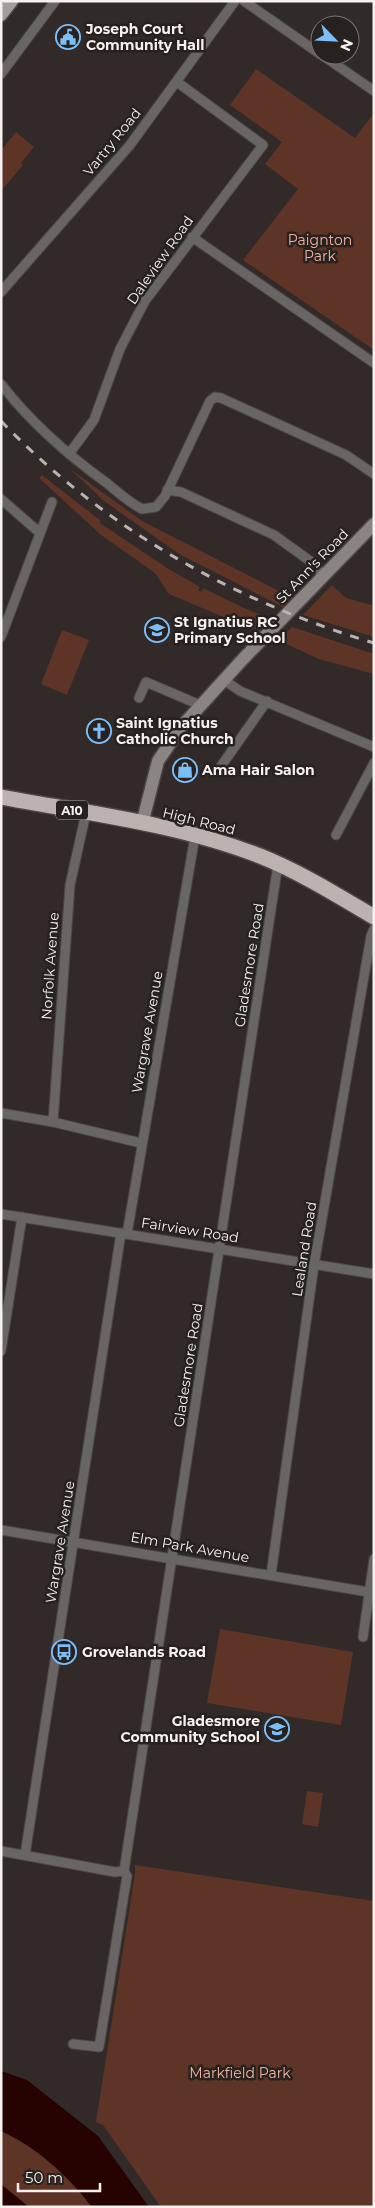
<svg xmlns="http://www.w3.org/2000/svg" width="375" height="2208" font-family="Montserrat,sans-serif">
<style>
.green{fill:#5e3427}
.water{fill:#260300}
.lines{fill:none;stroke-linecap:round;stroke-linejoin:round}
.street-casing{stroke:#4d4644;stroke-width:11}
.secondary-casing{stroke:#4d4644;stroke-width:15}
.primary-casing{stroke:#4d4644;stroke-width:15}
.highway-casing{stroke:#4d4644;stroke-width:18}
.street{stroke:#686564;stroke-width:9}
.secondary{stroke:#8a8583;stroke-width:12}
.primary{stroke:#a49d9b;stroke-width:12}
.highway{stroke:#bcb3b0;stroke-width:15}
.rail{stroke:#b9b4b2;stroke-width:3;stroke-dasharray:9 9;stroke-linecap:butt}
.labels{text-anchor:middle;dominant-baseline:central;stroke-width:5;stroke-linejoin:round;paint-order:stroke}
.shield{fill:#27211f;stroke:#b8b3b1;stroke-width:1}
.shield-label{font-size:12px;font-weight:bold;fill:#f6f1ef}
.poi-label{font-size:14px;font-weight:bold;fill:#f6f1ef;stroke:#27211f;text-anchor:start}
.street-label{font-size:14px;fill:#f6f1ef;stroke:#27211f}
.park-label{font-size:14px;fill:#f3b29f;stroke:#27211f}
</style>
<rect width="100%" height="100%" fill="#312a28"/>
<!-- green -->
<path class="green" d="M256 69 355 138 374 113V350L243 260 298 189 265 164 282 142 230 105Z
M16 132 34 147 21 163 23 165 1 191V147L3 148Z
M69 468 142 521 291 597 283 607 179 554 104 501Z
M42 475 101 521 100 523 167 568 200 587 198 590 202 592 203 588 244 608 272 619 259 632 169 594 155 573 101 535 39 478Z
M332 585 346 598 374 606V637L303 615Z
M292 627 374 654V674L319 659 282 642 279 639Z
M62 630 89 640 67 695 41 684Z
M220 1629 353 1652 341 1725 207 1703Z
M307 1791 323 1793 318 1827 302 1824Z
M135 1865 374 1901V2207H161L103 2125 96 2122 135 1874Z
M1 2131C38 2148 67 2175 92 2207H1Z"/>
<!-- water -->
<path class="water" d="M1 2071 27 2080 98 2136 149 2207H92C67 2175 38 2148 1 2131Z
M1 2184 29 2207H1Z"/>
<g class="lines">
<defs>
<path id="street" d="M244 1 320 54
M322 55 374 91
M1 74 55 1
M192 237 374 363
M1 292 130 145 235 1
M1 384C31 423 68 455 108 484 119 493 130 503 142 509L156 507 165 496 210 401 215 397 221 398 346 455 374 474
M69 454 94 420 120 349 145 301 263 145 177 82
M167 490 181 492 274 535 310 561 324 576
M1 499 40 533
M1 637 52 502
M224 680 240 691 374 747
M139 698 146 682 200 705
M219 769 267 701
M336 835 374 763
M1 1113 53 1122 141 1143
M53 1122 70 885 86 813
M1 1214 374 1274
M127 1234 195 836
M1 1351 22 1217
M1 1530 374 1593
M271 1575 314 1265 371 936 374 929
M363 1637 374 1559
M1 1851 115 1872 124 1871
M25 1855 121 1233
M73 2044 99 2047 127 1876 124 1871 278 864"/>
<path id="secondary" d="M142 824 158 761 182 726 243 659 374 524"/>
<path id="primary" d="M1 15 12 1"/>
<path id="highway" d="M1 797C87 813 178 824 260 856 300 872 337 895 374 917"/>
</defs>
<!-- street casing -->
<use href="#street" class="street-casing"/>
<!-- secondary casing -->
<use href="#secondary" class="secondary-casing"/>
<!-- primary casing -->
<use href="#primary" class="primary-casing"/>
<!-- highway casing -->
<use href="#highway" class="highway-casing"/>
<!-- street -->
<use href="#street" class="street"/>
<!-- secondary -->
<use href="#secondary" class="secondary"/>
<!-- primary -->
<use href="#primary" class="primary"/>
<!-- highway -->
<use href="#highway" class="highway"/>
<!-- rail -->
<path class="rail" d="M1 421C104 528 233 601 374 643"/>
</g>
<!-- icons -->
<defs>
<symbol id="civic-ring" viewBox="-11 -11 22 22"><circle r="9.5" fill="#27211f" stroke="#7dbef9" stroke-width="1.5"/><path d="M-.6-6.5H3V-4.5H.6V-3L4-1V1h2V6H-6V1h2V-1L-.6-3ZM-1.2 2.5V6h2.4V2.5Z" fill="#7dbef9"/></symbol>
<symbol id="school-ring" viewBox="-11 -11 22 22"><circle r="9.5" fill="#27211f" stroke="#7dbef9" stroke-width="1.5"/><path d="M0-5L7-2L0 1L-7-2ZM-4 1L0 2.5L4 1V4Q0 6-4 4Z" fill="#7dbef9"/></symbol>
<symbol id="church-ring" viewBox="-11 -11 22 22"><circle r="9.5" fill="#27211f" stroke="#7dbef9" stroke-width="1.5"/><path d="M-1.2-6h2.4v3.5h3.3v2.4h-3.3V6h-2.4V-.1h-3.3v-2.4h3.3Z" fill="#7dbef9"/></symbol>
<symbol id="shop-ring" viewBox="-11 -11 22 22"><circle r="9.5" fill="#27211f" stroke="#7dbef9" stroke-width="1.5"/><path d="M-5-2.5h2.3a2.7 3.5 0 0 1 5.4 0H5L5.5 6h-11ZM-1.5-2.5h3a1.5 2.3 0 0 0-3 0Z" fill="#7dbef9"/></symbol>
<symbol id="bus-ring" viewBox="-11 -11 22 22"><circle r="9.5" fill="#27211f" stroke="#7dbef9" stroke-width="1.5"/><path d="M-5-6H5V4H4V6H2V4H-2V6H-4V4H-5ZM-3.5-4V0h7V-4ZM-3.5 1.2v1.5H-2V1.2ZM2 1.2v1.5H3.5V1.2Z" fill="#7dbef9"/></symbol>
</defs>
<g fill-rule="evenodd">
<use href="#civic-ring" x="54" y="23" width="28" height="28"/>
<use href="#school-ring" x="143" y="616" width="28" height="28"/>
<use href="#church-ring" x="85" y="717" width="28" height="28"/>
<use href="#shop-ring" x="171" y="756" width="28" height="28"/>
<use href="#bus-ring" x="50" y="1638" width="28" height="28"/>
<use href="#school-ring" x="263" y="1715" width="28" height="28"/>
</g>
<g class="labels">
<!-- shield labels -->
<rect class="shield" x="56" y="800.5" width="32" height="19" rx="4"/>
<g class="shield-label">
<text x="72" y="810">A10</text>
</g>
<!-- poi labels -->
<g class="poi-label">
<text x="86" y="29">Joseph Court<tspan x="86" dy="16">Community Hall</tspan></text>
<text x="174" y="622">St Ignatius RC<tspan x="174" dy="16">Primary School</tspan></text>
<text x="116" y="723">Saint Ignatius<tspan x="116" dy="16">Catholic Church</tspan></text>
<text x="202" y="770">Ama Hair Salon</text>
<text x="82" y="1652">Grovelands Road</text>
<text x="260" y="1721" text-anchor="end">Gladesmore<tspan x="260" dy="16">Community School</tspan></text>
</g>
<!-- street labels -->
<g class="street-label">
<text transform="translate(112 142) rotate(-51)">Vartry Road</text>
<text transform="translate(160 260) rotate(-55)">Daleview Road</text>
<text transform="translate(312 566) rotate(-46)">St Ann's Road</text>
<text transform="translate(199 821) rotate(14)">High Road</text>
<text transform="translate(249 965) rotate(-81)">Gladesmore Road</text>
<text transform="translate(50 966) rotate(-86)">Norfolk Avenue</text>
<text transform="translate(147 1032) rotate(-80)">Wargrave Avenue</text>
<text transform="translate(190 1230) rotate(9)">Fairview Road</text>
<text transform="translate(304 1249) rotate(-81)">Lealand Road</text>
<text transform="translate(188 1365) rotate(-81)">Gladesmore Road</text>
<text transform="translate(60 1542) rotate(-81)">Wargrave Avenue</text>
<text transform="translate(190 1547) rotate(10)">Elm Park Avenue</text>
</g>
<!-- park labels -->
<g class="park-label">
<text x="320" y="240">Paignton<tspan x="320" dy="16">Park</tspan></text>
<text x="240" y="2073">Markfield Park</text>
</g>
</g>
<!-- border -->
<rect width="375" height="2208" fill="none" stroke="#f6f1ef" stroke-width="5"/>
<!-- north arrow -->
<g transform="translate(335 40) rotate(114)"><circle r="24" fill="#27211f" stroke="#7a7472"/>
<path d="M0-4L9 19L0 12L-9 19Z" fill="#7dbef9"/>
<text y="-8" font-size="14" font-weight="bold" text-anchor="middle" fill="#f6f1ef">N</text>
</g>
<!-- scale -->
<path d="M18 2183v8h82v-8" fill="none" stroke="#f6f1ef" stroke-width="2.5"/>
<text x="25" y="2183" font-size="15" fill="#f6f1ef" stroke="#27211f" stroke-width="4" paint-order="stroke">50 m</text>
</svg>
